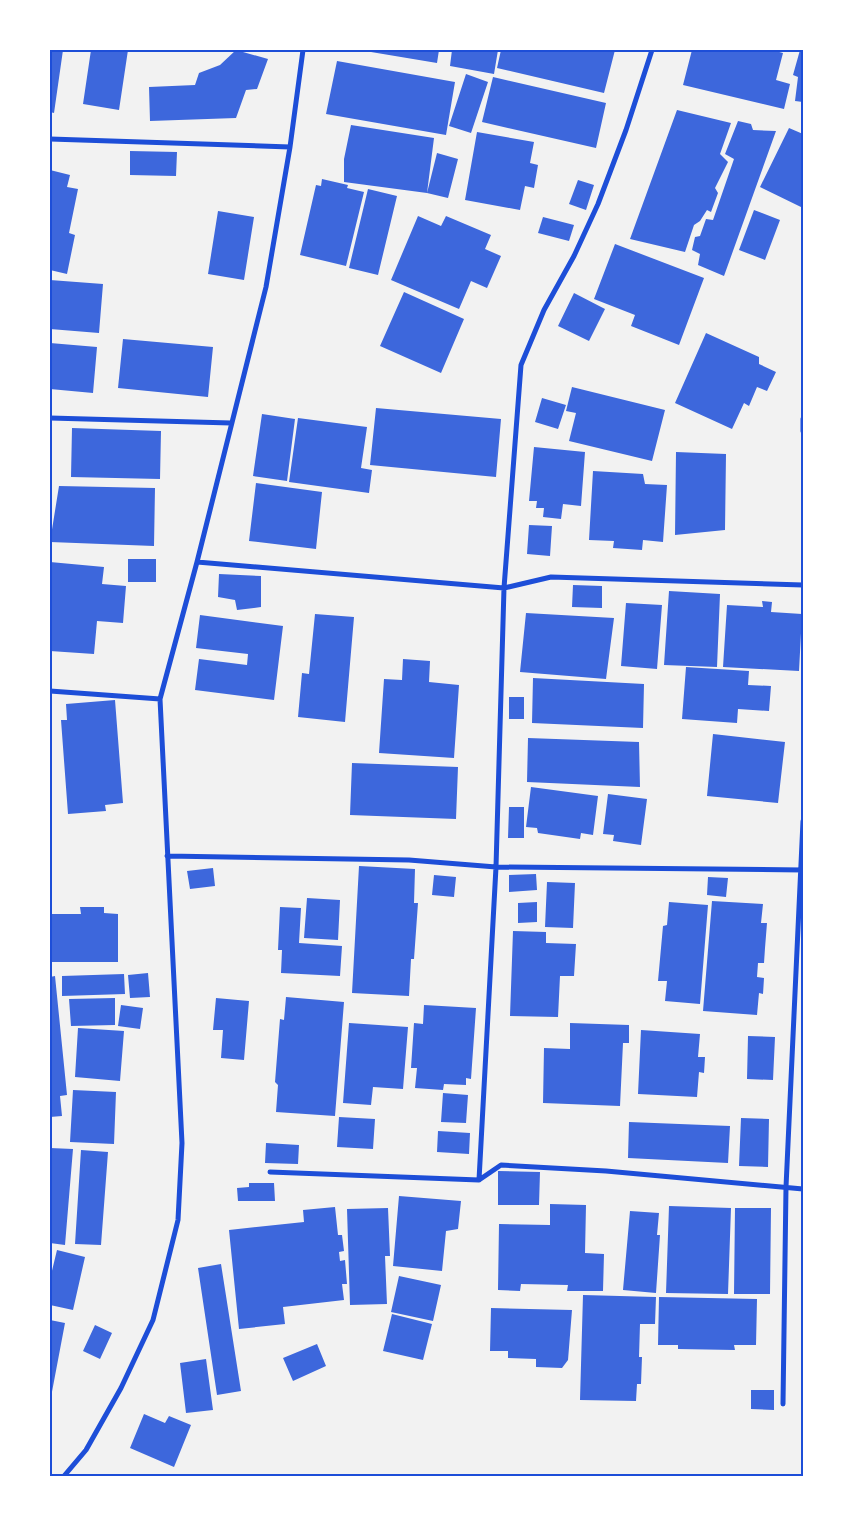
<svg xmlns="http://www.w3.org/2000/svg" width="853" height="1526" font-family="Poppins,sans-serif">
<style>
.building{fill:#3d67dc}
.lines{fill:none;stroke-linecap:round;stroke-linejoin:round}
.minor{stroke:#1d4ed8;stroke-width:5}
.neatline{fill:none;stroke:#1d4ed8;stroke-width:2}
</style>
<rect width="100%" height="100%" fill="#f2f2f2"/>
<!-- building -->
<path class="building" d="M50 50H63L54 113 50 112Z
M91 50H128L119 110 83 104Z
M236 50 268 59 257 89 246 90 236 118 150 121 149 87 195 85 199 73 220 65Z
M359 50H439L437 63Z
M452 50H498L494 74 450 66Z
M501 50H615L604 93 497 68Z
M692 50H772L783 53 776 80 790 84 784 109 683 85Z
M800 50H803V102L795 101 798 77 793 75Z
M337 61 455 82 446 135 326 114Z
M466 74 488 82 471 133 449 126Z
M493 77 606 103 596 148 482 122Z
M677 110 731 123 720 154 728 162 715 188 718 193 711 212 707 210 700 221 694 225 685 252 630 239Z
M738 121 751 124 753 130 776 131 724 276 698 265 700 254 692 250 695 237 700 236 706 219 713 220 734 159 725 154Z
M351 125 434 138 427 193 344 182V159Z
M789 128 803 134V208L760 187Z
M477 132 534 142 530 163 538 165 534 188 525 186 520 210 465 200Z
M130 151 177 152 176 176 130 175Z
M437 153 458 159 448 198 427 193Z
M50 170 70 175 67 187 78 189 69 233 75 235 67 274 50 270Z
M322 179 348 185 347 188 364 192 346 266 300 255 316 185 321 186Z
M578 180 594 185 586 210 569 204Z
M368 189 397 196 378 275 349 268Z
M754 210 780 220 765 260 739 250Z
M218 211 254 217 244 280 208 274Z
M418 216 441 226 446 216 491 235 485 249 501 256 487 288 471 281 459 309 391 280Z
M543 217 574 225 569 241 538 233Z
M615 244 704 278 679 345 631 326 635 315 594 299Z
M50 280 103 284 99 333 50 329Z
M404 292 464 319 441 373 380 346Z
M574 293 605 309 589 341 558 326Z
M706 333 759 357V364L776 372 767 391 757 387 749 406 744 403 732 429 675 403Z
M123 339 213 347 208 397 118 388Z
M50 343 97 347 93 393 50 389Z
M572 387 665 410 652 461 569 441 576 413 566 411Z
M542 398 566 405 558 429 535 422Z
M376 408 501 419 496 477 370 465Z
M262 414 295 419 287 481 253 476Z
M298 418 367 427 361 468 372 470 369 493 289 482Z
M72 428 161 431 160 479 71 477Z
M534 447 585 452 581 506 563 504 561 519 543 517 544 508H536L537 501H529Z
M676 452 726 454 725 530 675 535Z
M593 471 643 474 645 484 667 485 663 542 643 540 642 550 613 548 614 541 589 540Z
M256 483 322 492 316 549 249 541Z
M59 486 155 488 154 546 50 542Z
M529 525 552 526 550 556 527 554Z
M128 559H156V582H128Z
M50 562 104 567 102 584 126 586 123 623 97 621 94 654 50 651Z
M219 574 261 576V607L237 610 235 600 218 597Z
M573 585 602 586V608L572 607Z
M669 591 720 594 717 667 664 665Z
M762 601 772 602 771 612 802 614 799 671 723 667 727 605 763 607Z
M626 603 662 605 657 669 621 666Z
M526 613 614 618 606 679 520 672Z
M315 614 354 617 345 722 298 717 302 673 309 674Z
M200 615 283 626 274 700 195 690 199 659 247 665 248 654 196 648Z
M403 659 430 661 429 682 459 685 454 758 379 753 384 679 402 680Z
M686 667 749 671 748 685 771 686 769 711 738 709 737 723 682 719Z
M533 678 644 684 643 728 532 723Z
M509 697H524V719H509Z
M115 700 123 803 105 805 106 811 68 814 61 720H67L66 704Z
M713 734 785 742 778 803 707 796Z
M528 738 639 742 640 787 527 782Z
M352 763 458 767 456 819 350 815Z
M531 787 598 796 593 835 581 833 580 839 538 833 537 828 526 827Z
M608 794 647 799 641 845 613 841 614 835 603 834Z
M509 807H524V838H508Z
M359 866 415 869 414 903H418L414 959H411L409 996 352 993Z
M213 868 215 886 190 889 187 871Z
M536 874 537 890 509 892V875Z
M434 875 456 877 454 897 432 895Z
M708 877 728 878 726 897 707 895Z
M547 882 575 883 573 928 545 927Z
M307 898 340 900 338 940 304 938Z
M712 901 763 904 761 923H767L765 948 764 963H758L757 977 764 978 763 994 759 993 757 1015 703 1011Z
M537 902V922L518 923V903Z
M669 902 708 905 700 1004 665 1001 667 981H658L663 926 667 925Z
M80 907H104V913L118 914V962H50V914H81Z
M280 907 301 908 299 943 342 946 340 976 281 973 282 950H278Z
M513 931 546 932V943L576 944 574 976H560L558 1017 510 1016Z
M148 973 150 997 130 998 128 975Z
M124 974 125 994 62 996V976Z
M55 976 67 1095 60 1096 62 1116 50 1117V977Z
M286 997 344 1002 335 1116 276 1112 278 1085 275 1082 280 1019 284 1020Z
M115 998V1025L71 1026 69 999Z
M216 998 249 1001 244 1060 221 1058 223 1030H213Z
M121 1005 143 1008 140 1029 118 1026Z
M424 1005 476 1008 471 1079 466 1078V1085L444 1084 443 1090 415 1088 417 1068H411L414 1023 423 1024Z
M349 1023 408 1027 403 1089 373 1087 371 1105 343 1103Z
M570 1023 629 1025V1043H623L620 1106 543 1103 544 1048 570 1049Z
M78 1028 124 1031 120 1081 75 1077Z
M641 1030 700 1034 698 1057H705L704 1073 699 1072 697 1097 638 1094Z
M748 1036 775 1037 773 1080 747 1079Z
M73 1090 116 1092 114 1144 70 1142Z
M443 1093 468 1095 466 1123 441 1122Z
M339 1117 375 1119 373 1149 337 1147Z
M741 1118 769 1119 768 1167 739 1166Z
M629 1122 730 1126 728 1163 628 1158Z
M438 1131 470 1133 469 1154 437 1152Z
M266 1143 299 1145 298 1164 265 1163Z
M50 1148 73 1149 65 1245 50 1243Z
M81 1150 108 1152 101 1245 75 1244Z
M498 1171 540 1172 539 1205H498Z
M249 1183H274L275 1201H238L237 1188 249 1187Z
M399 1196 461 1201 458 1229 446 1231 442 1271 393 1266Z
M550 1204 586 1205 585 1253 604 1254 603 1291H567L568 1285 521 1284 520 1291 498 1290 499 1224 550 1225Z
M669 1206 731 1208 728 1294 666 1293Z
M335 1207 338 1235H342L344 1251 339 1252 340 1261 345 1260 347 1284H342L344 1300 283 1307 285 1324 239 1329 229 1230 304 1222 303 1210Z
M388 1208 390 1256H385L387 1304 350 1305 347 1209Z
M735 1208H771L770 1294H734Z
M630 1211 659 1213 657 1235H660L656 1293 623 1290Z
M57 1250 85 1257 73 1310 50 1305V1279Z
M221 1264 241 1391 217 1395 198 1268Z
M399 1276 441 1285 433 1321 391 1312Z
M583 1295 656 1297 655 1324H640L639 1357H642L641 1384H637L636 1401 580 1400Z
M659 1297 757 1299 756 1345H734L735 1350 678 1349V1345H658Z
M491 1308 572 1310 568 1360 562 1368 536 1367V1359L508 1358V1351H490Z
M392 1314 432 1324 423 1360 383 1351Z
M50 1320 65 1323 51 1397H50Z
M95 1325 112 1333 100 1359 83 1351Z
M317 1344 326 1366 293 1381 283 1358Z
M206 1359 213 1410 186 1413 180 1363Z
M751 1390H774V1410L751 1409Z
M144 1414 165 1423 169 1416 191 1425 174 1467 130 1448Z"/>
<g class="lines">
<!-- minor -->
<path class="minor" d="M50 139 290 147
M50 418 231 423
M803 419V431
M197 562 504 588 551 577 803 585
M50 691 160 699
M167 856 409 860 496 867 803 870
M270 1172 479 1180 501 1165 606 1171 803 1189
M479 1180 496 867 504 588 521 365 544 310 574 256 598 204 626 130 652 50
M783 1404 786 1187 803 821
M64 1476 86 1450 121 1388 153 1320 178 1220 182 1143 160 699 197 562 266 287 290 147 303 50"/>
</g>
<!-- border -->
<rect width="853" height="1526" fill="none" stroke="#ffffff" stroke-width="102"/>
<rect x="51" y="51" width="751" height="1424" class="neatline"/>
</svg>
